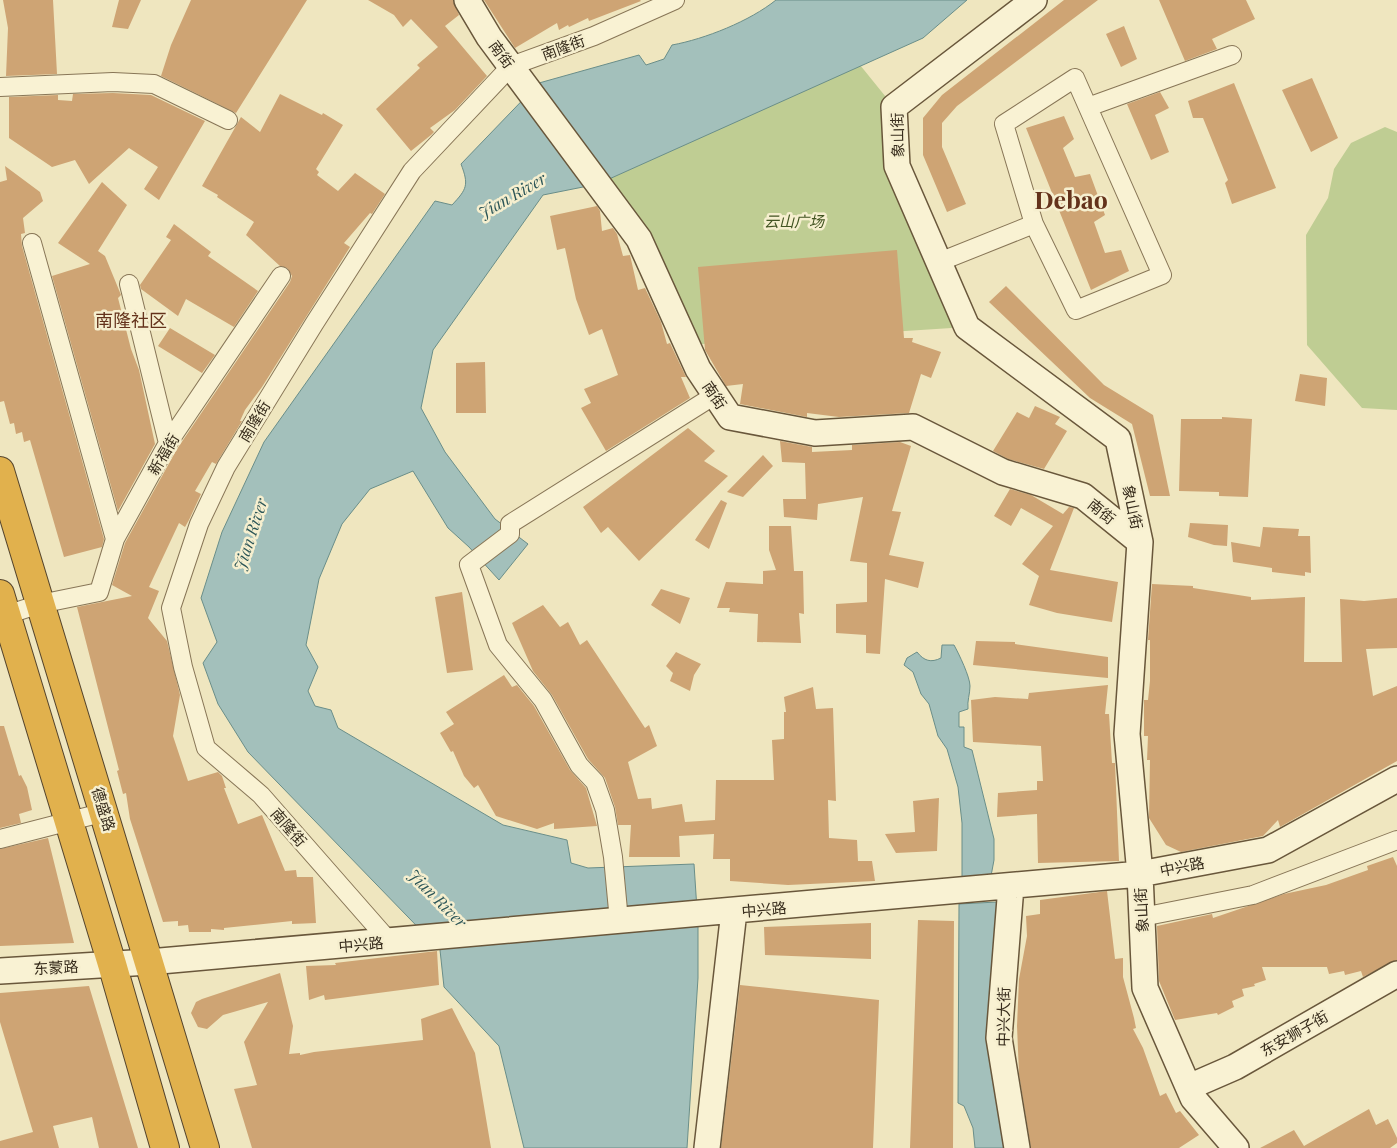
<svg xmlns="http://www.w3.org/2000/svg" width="1397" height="1148" font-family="'Playfair Display','Noto Sans SC',serif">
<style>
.green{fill:#bfcd93}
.water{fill:#a3c0bb;stroke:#6a8e89}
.building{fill:#cea474}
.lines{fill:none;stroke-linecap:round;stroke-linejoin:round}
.street-casing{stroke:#887657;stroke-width:20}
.secondary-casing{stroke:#69573b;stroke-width:28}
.highway-casing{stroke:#55442c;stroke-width:30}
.street{stroke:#f9f2d3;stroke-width:18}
.secondary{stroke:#f9f2d3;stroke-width:25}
.highway{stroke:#e1b14d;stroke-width:28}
.labels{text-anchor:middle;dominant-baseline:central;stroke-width:5;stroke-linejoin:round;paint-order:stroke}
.street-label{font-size:15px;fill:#372c1c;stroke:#f6efcf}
.park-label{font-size:15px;font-style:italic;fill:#425422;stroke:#f6efcf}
.water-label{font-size:16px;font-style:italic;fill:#2b5557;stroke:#f6efcf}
.quarter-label{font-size:18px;fill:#64321b;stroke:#f6efcf}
.town-label{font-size:25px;font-weight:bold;fill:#64321b;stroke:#f6efcf}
</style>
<rect width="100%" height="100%" fill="#efe6bf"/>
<!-- green -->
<path class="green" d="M860 65 894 107 897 166 967 327 687 345 598 184Z
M1385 127 1397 132V410L1362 408 1307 345 1306 235 1328 198 1334 169 1351 143Z"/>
<!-- water -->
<path class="water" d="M776 0H967L923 38 598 184 543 195 433 350 421 408 445 452 495 519 528 544 499 580 469 547 448 528 413 471 370 489 342 524 319 579 306 645 318 667 308 691 315 706 331 710 338 728 503 825 567 840 571 863 588 868 694 864 698 925V978L687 1148H524L499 1046 444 987 440 950 248 752 218 704 203 663 217 642 201 598 222 532 264 442 435 201 452 205C467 189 469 185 461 164L539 83 639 55 646 65 664 59 672 45C705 39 750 21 776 0Z
M942 645H954C959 654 970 677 970 686 970 694 967 701 968 709L959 712V727H964V747L972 750 994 839V860L991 876 962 878V823L958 787 947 749 938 736 929 704 921 694 913 672 904 665 907 658 917 652C924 661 931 663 941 658Z
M997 902 1001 905V1111L1004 1148H975L973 1128 964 1106 958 1103 959 904Z"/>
<!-- building -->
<path class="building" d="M3 0H53L57 74 6 76 8 28Z
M119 0H141L128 29 112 27Z
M191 0H307L236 113 161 76 171 45Z
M368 0H453L459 15 445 26 487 76 455 110 430 128 434 132 431 135 411 151 376 109 420 68 417 65 438 47 411 19 403 27 394 15Z
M484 0H640L641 1 589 21 588 18 569 27 568 25 559 30 557 23 515 48Z
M1064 0H1098L957 106 942 123V147L966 204 947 212 923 155V118L942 95Z
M1159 0H1246L1255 19 1212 39 1217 49 1185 61Z
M1124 26 1137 59 1121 67 1106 34Z
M1312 78 1338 138 1311 152 1282 90Z
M1234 83 1276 188 1232 204 1225 183 1228 180 1203 118H1193L1188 101Z
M1160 92 1169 108 1155 115 1169 152 1151 160 1127 104Z
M113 93 151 95 205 121 159 200 144 189 158 167 129 148 89 184 75 160 52 167 9 138V97L58 95V100L72 101 73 94Z
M280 94 322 115 323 113 343 125 316 169 319 172 317 175 338 191 355 173 385 194 372 214 370 213 344 243 350 247 262 387 245 410 240 421H242L216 464 212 462 195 491 201 494 189 520 185 527 179 523 149 587 159 591 148 618 167 641 180 695 173 736 188 781 218 772 222 776 226 788H224L238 824 262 815 285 871 296 870 297 877H313L316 923 292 924V921L224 928V930L211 929V932H189L188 925 178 926V921L163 922 130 819 126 793 123 794 117 771 119 770 77 607 132 596 112 585 125 543 177 449 290 282 292 276 287 268 280 266 246 235 254 222 217 197 218 195 202 186 241 117 260 132Z
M1064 116 1074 139 1063 148 1075 177 1090 174 1105 215 1094 222 1105 253 1121 250 1129 271 1091 290 1026 128Z
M5 166 40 192 43 201 23 218 25 233 21 234 22 246 104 539 102 547 64 557 30 440 24 442 22 432 16 434 14 423 10 424 4 401 0 402V182L7 180Z
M102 182 127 205 98 251 105 256 121 295 118 298 131 349 139 370 155 444 118 511 52 276 90 264 58 243Z
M597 206 600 211 602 231 613 228 617 234 623 256 630 255 638 290 645 288 661 322 667 344 670 343 686 377H681L690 398 606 451 581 408 591 403 584 389 618 375 602 329 589 335 576 299 565 248 557 250 550 216Z
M174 224 211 252 208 256 258 291 234 327 186 299 178 316 141 289 140 285 171 240 166 237Z
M897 250 904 338H913L912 342 941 352 931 378 921 374 909 413 839 417 807 413V417L740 404 743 384 726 386 705 350 698 267Z
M1006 286 1104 385 1153 415 1170 496H1150L1132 424 1090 398 989 302Z
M170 328 215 355 202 373 158 346Z
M485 362 486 413H456V363Z
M1300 374 1327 378 1325 406 1295 401Z
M1035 406 1060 417 1055 424 1067 431 1044 469 1008 459 993 451 1017 412 1029 418Z
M1222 417 1252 419 1248 497 1219 496V492L1179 491 1181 419H1222Z
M688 428 715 451 704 461 728 476 639 561 608 527 601 533 583 507Z
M780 441 812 447V452L852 450V445L900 442 911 446 892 511 901 512 889 555 924 562 918 588 885 579 880 654 866 653V635L836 633V604L867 602V563L850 561 863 497 818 504 817 520 784 517 783 499H806L805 463 782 462Z
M763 455 773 466 743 497 727 492Z
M1010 489 1031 495 1063 514 1069 507 1074 508 1050 570 1118 582 1112 622 1057 613 1029 605 1039 576 1022 564 1053 526 1021 508 1011 526 994 516Z
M721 500 727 503 709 549 695 540Z
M1190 523 1228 525 1227 546 1214 545 1188 537Z
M769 526H791L794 571H803L804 614 799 613 801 643 757 642 758 614 729 612 730 608H717L726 582 763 584V571L776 570 769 550Z
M1263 527 1299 529 1298 536H1310L1311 573 1305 572V576L1272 572V568L1233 562 1231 542 1260 547Z
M1152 584 1193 586V588L1251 597V600L1305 597 1304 662H1342L1340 599 1364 601 1397 598V648L1366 649 1373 696 1397 686V761L1280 827 1278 820 1263 836 1181 852 1166 845 1149 818 1150 760H1147L1148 736H1144V700H1148L1150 681V640H1148Z
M661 589 690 598 680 624 651 605Z
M462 592 473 670 447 673 435 597Z
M543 605 560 627 568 622 580 645 587 640 645 728 649 725 657 746 628 762 638 799 651 798 652 809 682 804 685 822 715 820 716 780H774L772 740 784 739V712H786L784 697 813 687 816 709 833 708 836 801 828 800 829 838 857 840 858 861H872L875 881 788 885 730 881V859H713L714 834 679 836 680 857H629L631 825H618L615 807 605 778 588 759 552 695 533 671 512 623Z
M976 641 1015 642V644L1108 657V678L973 665Z
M676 652 701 664 694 675 690 691 670 681 673 673 666 666Z
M504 675 512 687 517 685 534 706 570 770 586 788 597 826 554 829V823L537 829 496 816 478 785 474 788 464 776 453 751 451 752 440 733 454 724 446 712Z
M1108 685 1105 714H1109L1112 763H1115L1119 861 1038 863 1037 814 997 817 998 793 1037 790V781H1043L1041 746 973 742 971 700 995 697 1028 699 1029 693Z
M0 726H4L19 776 21 775 27 787 32 810 19 814 21 823 0 828Z
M939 798 937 851 896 853 885 834 915 832 913 801Z
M48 838 74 943 0 946V849Z
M1393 857 1397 866V960L1363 977 1361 971 1345 975 1344 971 1329 974 1327 967H1262L1266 980 1254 984 1255 986 1242 989 1244 996 1232 1001 1234 1007 1218 1015 1217 1013 1175 1020 1159 981 1157 926 1212 914 1213 918 1284 894 1326 885 1368 870 1367 866Z
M1107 891 1115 959 1123 958V977L1134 1018 1136 1028 1133 1029 1143 1048 1160 1096 1166 1093 1176 1113 1180 1111 1199 1135 1179 1148H1031L1019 1074 1017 1026 1019 979 1027 936 1026 916 1040 914V900Z
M918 920 954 921 953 1148H910Z
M871 923V959L765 955 764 927Z
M437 951 439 985 325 1000 324 995 309 1000 306 966 336 965 335 963Z
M280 973 293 1026 289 1054 300 1053V1055L314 1052 423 1040 421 1019 452 1008 475 1053 491 1148H252L234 1089 257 1085 244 1042 268 1002 223 1015 207 1029 198 1027 191 1013 196 1002 202 999Z
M740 985 879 1000 873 1148H721Z
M89 986 138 1148H99L92 1117 53 1126 59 1148H0V1141L33 1132 0 1022V993Z
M1369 1109 1376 1125 1388 1119 1397 1138V1143L1390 1148H1260L1294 1130 1304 1146Z"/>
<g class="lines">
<defs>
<path id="street" d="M1075 78 1162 275 1076 310 1034 224 1004 124Z
M0 87 113 82 154 84 228 120
M1088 107 1232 55
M32 243 115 539
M939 262 1034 224
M129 284 168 443
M0 617 40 604 99 592 115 539 168 443 281 276
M0 839 105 812
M1142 917 1253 895 1397 840
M619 921 613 857 605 810 595 782 579 765 543 700 498 645 469 565 510 534V524L715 395
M389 941 261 795 206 748 183 667 171 608 199 524 226 467 314 324 412 171 511 66 594 36 675 0"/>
<path id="secondary" d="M467 0 489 37 639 239 698 369 730 417 815 433 913 427 1003 472 1083 496 1140 542
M1034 0 894 107 897 166 967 327 1118 439 1140 542 1127 734 1140 874 1145 988 1193 1098 1236 1148
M1011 886 999 1038 1017 1148
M0 971 149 962 1140 874 1268 850 1397 779
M1189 1087 1235 1067 1397 974
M707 1148 734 911"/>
<path id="highway" d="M0 471 205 1148
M0 594 112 964 165 1148"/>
</defs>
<!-- street casing -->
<use href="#street" class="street-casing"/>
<!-- secondary casing -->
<use href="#secondary" class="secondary-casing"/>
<!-- highway casing -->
<use href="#highway" class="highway-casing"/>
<!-- street -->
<use href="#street" class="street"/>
<!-- secondary -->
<use href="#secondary" class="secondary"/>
<!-- highway -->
<use href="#highway" class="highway"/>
</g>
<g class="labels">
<!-- street labels -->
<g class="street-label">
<text transform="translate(563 47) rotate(-20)">南隆街</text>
<text transform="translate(502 54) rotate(54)">南街</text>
<text transform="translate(897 135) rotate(-91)">象山街</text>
<text transform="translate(715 395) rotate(56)">南街</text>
<text transform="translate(254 421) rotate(-59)">南隆街</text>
<text transform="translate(163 454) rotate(-59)">新福街</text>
<text transform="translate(1133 507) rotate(78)">象山街</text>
<text transform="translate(1102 511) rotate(39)">南街</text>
<text transform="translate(104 809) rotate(73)">德盛路</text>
<text transform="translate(289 827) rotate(49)">南隆街</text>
<text transform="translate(1182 866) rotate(-11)">中兴路</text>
<text transform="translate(764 909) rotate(-5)">中兴路</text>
<text transform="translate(1141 910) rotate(-93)">象山街</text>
<text transform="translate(361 944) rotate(-5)">中兴路</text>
<text transform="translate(56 967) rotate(-3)">东蒙路</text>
<text transform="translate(1003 1017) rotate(-89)">中兴大街</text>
<text transform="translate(1294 1033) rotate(-30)">东安狮子街</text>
</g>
<!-- park labels -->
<g class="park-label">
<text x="794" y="221">云山广场</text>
</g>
<!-- water labels -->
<g class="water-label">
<text transform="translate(512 195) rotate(-30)">Jian River</text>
<text transform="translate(250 534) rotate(-72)">Jian River</text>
<text transform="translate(438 898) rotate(45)">Jian River</text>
</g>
<!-- quarter labels -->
<g class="quarter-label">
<text x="131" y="320">南隆社区</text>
</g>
<!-- town labels -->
<g class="town-label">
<text x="1071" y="198">Debao</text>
</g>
</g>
</svg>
